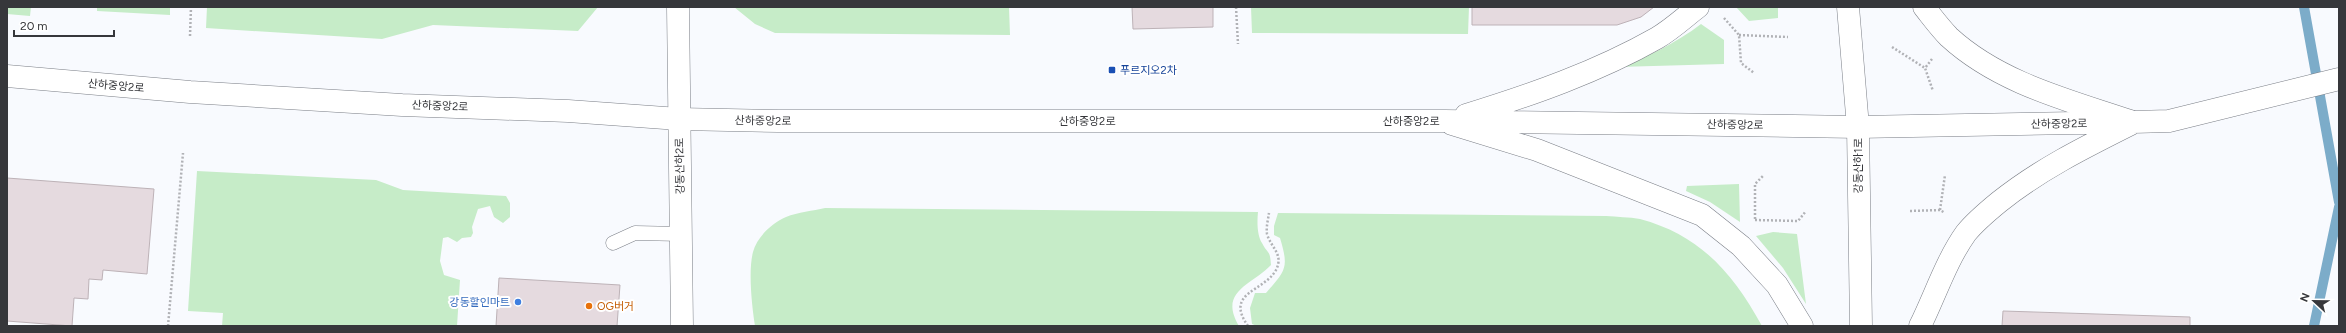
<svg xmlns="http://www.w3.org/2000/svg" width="2346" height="333" font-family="Figtree,'Noto Sans KR',sans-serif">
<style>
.green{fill:#c6ecc8}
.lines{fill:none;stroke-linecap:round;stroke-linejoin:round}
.stream{stroke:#7cacc9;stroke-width:10}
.building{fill:#e5dadf;stroke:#bdb2b7}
.service-casing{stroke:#7a7e86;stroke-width:15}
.minor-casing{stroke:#7a7e86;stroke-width:23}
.tertiary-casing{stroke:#7a7e86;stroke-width:23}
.secondary-casing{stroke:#7a7e86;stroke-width:23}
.path{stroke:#b1b2b6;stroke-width:2.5;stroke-dasharray:2 2;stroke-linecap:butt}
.service{stroke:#fff;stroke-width:14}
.minor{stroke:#fff;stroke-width:22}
.tertiary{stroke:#fff;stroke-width:22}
.secondary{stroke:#fff;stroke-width:22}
.transit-dot{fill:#1a4fb4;stroke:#fff;stroke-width:1.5}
.shop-dot{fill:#3f7fe0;stroke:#fff;stroke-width:1.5}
.food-dot{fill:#e8710a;stroke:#fff;stroke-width:1.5}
.labels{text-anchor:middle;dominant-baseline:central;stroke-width:4;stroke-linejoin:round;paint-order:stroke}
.transit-label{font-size:11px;fill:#164399;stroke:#fff;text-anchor:start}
.street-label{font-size:11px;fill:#36373b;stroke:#fff}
.shop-label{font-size:11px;fill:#366cbe;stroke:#fff;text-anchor:end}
.food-label{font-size:11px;fill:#c56008;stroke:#fff;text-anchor:start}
</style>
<rect width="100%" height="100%" fill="#f8fafe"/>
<!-- green -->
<path class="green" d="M7 7H31L30 16 7 14Z
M97 7H170V15L97 11Z
M207 7H598L578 31 433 25 382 39 206 28Z
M734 7H1009L1010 35 775 33 755 24Z
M1251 7H1469L1468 34 1252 33Z
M1736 7H1778V18L1749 21Z
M1701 24 1724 40V64L1618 67C1648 57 1676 43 1701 24Z
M197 171 376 180 403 190 506 196 510 203V217L503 223 494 217 490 206 478 209 472 227 473 233 471 237 462 238 457 242 448 237 443 238 440 261 444 275 460 280 457 326H222L223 313 188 311Z
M1739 184 1740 222 1710 202 1686 191 1687 186Z
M825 208 1258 212C1257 222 1257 235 1262 243 1268 255 1270 249 1271 265 1252 285 1218 291 1239 326H755C752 307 748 271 753 252 757 237 772 223 786 217 798 212 813 211 825 208Z
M1278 213 1606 216C1617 217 1629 217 1640 219 1700 235 1733 273 1762 326H1257L1252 324 1250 308 1255 293H1266C1286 270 1289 268 1280 238L1274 235V226Z
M1773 232 1797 234 1806 304 1783 268 1756 236Z"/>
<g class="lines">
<!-- stream -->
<path class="stream" d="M2304 7 2339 202
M2314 326 2339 207"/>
</g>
<!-- building -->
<path class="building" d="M1132 7H1213V27L1133 29Z
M1472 7H1654L1641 17 1617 25H1472Z
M7 178 154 189 147 274 103 270 102 280 89 279 88 299 74 298 72 326 7 321Z
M499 278 620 285 617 326H496Z
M2003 311 2190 317V326H2002Z"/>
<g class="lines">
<defs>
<path id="service" d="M613 243 635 233 682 234"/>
<path id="minor" d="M678 7 682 326"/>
<path id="tertiary" d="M1848 7 1858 127 1861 326
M1924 7C1932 17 1940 28 1949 37 1999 83 2068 100 2130 121
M1452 124 1537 150 1702 215 1741 246 1777 285 1802 326"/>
<path id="secondary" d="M7 76 190 92 402 105 568 111 679 119 778 121H1445L1858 127 2133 122 2169 121 2339 79
M1466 115C1531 95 1597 72 1657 38 1671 30 1685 17 1698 7
M1920 326C1935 296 1946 261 1966 233 1975 222 1988 211 1999 202 2039 170 2083 148 2129 125"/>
</defs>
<!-- service casing -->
<use href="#service" class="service-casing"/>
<!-- minor casing -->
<use href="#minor" class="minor-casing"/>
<!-- tertiary casing -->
<use href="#tertiary" class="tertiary-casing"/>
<!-- secondary casing -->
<use href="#secondary" class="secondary-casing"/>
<!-- path -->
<path class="path" d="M1236 7 1238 44
M1724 18 1739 35 1741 63 1754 73
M1739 35 1788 37
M190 36 191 7
M1892 47 1925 68
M1932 59 1925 68 1933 91
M1940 210 1945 175
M1910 211 1940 210 1945 213
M1755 219V184L1763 176
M1755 220 1798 221 1806 211
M168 326 183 153
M1248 326C1224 292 1264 292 1276 270 1284 254 1271 248 1267 234 1266 227 1268 220 1269 213"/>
<!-- service -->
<use href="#service" class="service"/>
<!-- minor -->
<use href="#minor" class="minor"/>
<!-- tertiary -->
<use href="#tertiary" class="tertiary"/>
<!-- secondary -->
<use href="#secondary" class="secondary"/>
</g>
<!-- markers -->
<rect class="transit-dot" x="1108" y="66" width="8" height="8" rx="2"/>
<circle class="shop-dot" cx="518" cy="302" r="4"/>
<circle class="food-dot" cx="589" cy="306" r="4"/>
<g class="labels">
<!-- transit labels -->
<g class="transit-label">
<text x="1120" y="70">푸르지오2차</text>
</g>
<!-- street labels -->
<g class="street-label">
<text transform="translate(116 86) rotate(5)">산하중앙2로</text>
<text transform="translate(440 106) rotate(2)">산하중앙2로</text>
<text transform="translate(763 121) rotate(1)">산하중앙2로</text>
<text x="1087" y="121">산하중앙2로</text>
<text x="1411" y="121">산하중앙2로</text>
<text transform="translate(2059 124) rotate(-1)">산하중앙2로</text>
<text transform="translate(1735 125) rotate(1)">산하중앙2로</text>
<text transform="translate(680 166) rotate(-91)">강동산하2로</text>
<text transform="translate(1858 166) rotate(-90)">강동산하1로</text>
</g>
<!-- shop labels -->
<g class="shop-label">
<text x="510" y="302">강동할인마트</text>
</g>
<!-- food labels -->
<g class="food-label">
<text x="597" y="306">OG버거</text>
</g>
</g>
<!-- border -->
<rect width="2346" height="333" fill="none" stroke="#36373b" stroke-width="16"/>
<!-- north arrow -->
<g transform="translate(2314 301) rotate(292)" stroke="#ffffff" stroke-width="3" paint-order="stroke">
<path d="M0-3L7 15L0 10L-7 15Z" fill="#36373b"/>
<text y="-6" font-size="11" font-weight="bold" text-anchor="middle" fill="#36373b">N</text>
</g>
<!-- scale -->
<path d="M14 30v6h100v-6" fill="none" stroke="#36373b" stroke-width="2"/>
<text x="20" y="30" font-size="12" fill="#36373b" stroke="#ffffff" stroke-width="3" paint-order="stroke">20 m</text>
</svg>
